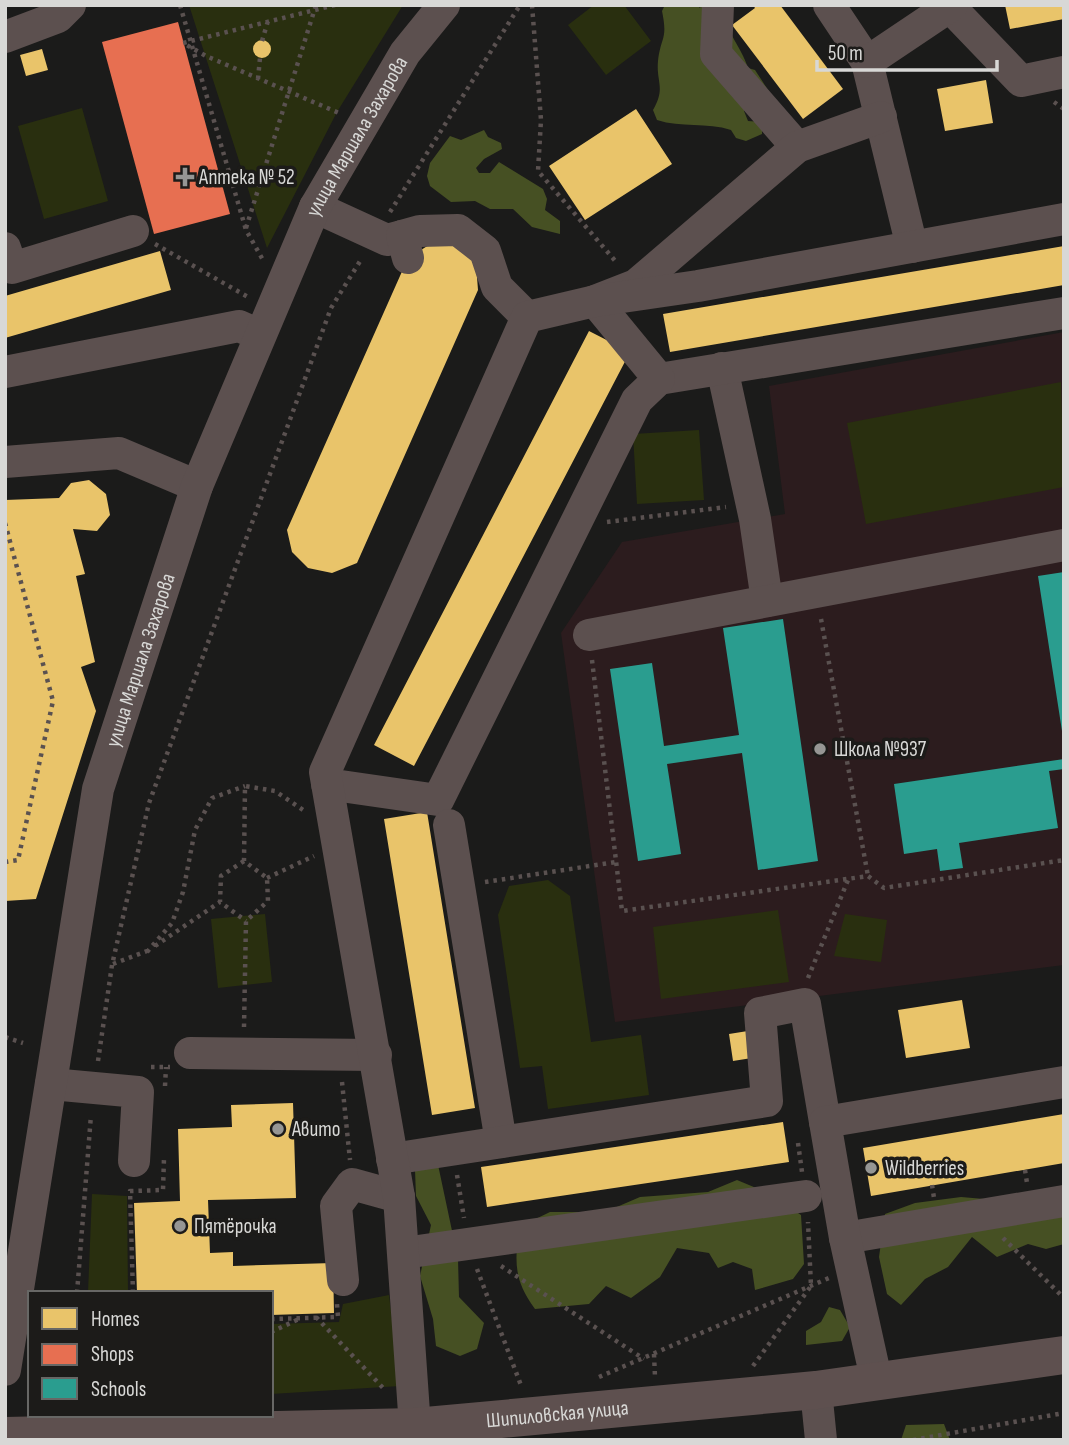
<svg xmlns="http://www.w3.org/2000/svg" width="1069" height="1445" font-family="'Sofia Sans Condensed',sans-serif">
<style>
.education{fill:#2c1c1e}
.green{fill:#292f0f}
.forest{fill:#465023}
.homes{fill:#e9c46a}
.shops{fill:#e76f51}
.schools{fill:#2a9d8f}
.lines{fill:none;stroke-linecap:round;stroke-linejoin:round}
.path{stroke:#5a5150;stroke-width:4.5;stroke-dasharray:3.5 5;stroke-linecap:butt}
.minor{stroke:#5c504f;stroke-width:32}
.major{stroke:#5e504f;stroke-width:38}
.poi-dot{fill:#969694;stroke:#1c1b19;stroke-width:2.5}
.labels{text-anchor:middle;dominant-baseline:central;stroke-width:7;stroke-linejoin:round;paint-order:stroke}
.street-label{font-size:21px;fill:#d8d8d6;stroke:#1c1b19}
.poi-label{font-size:21px;fill:#d8d8d6;stroke:#1c1b19;text-anchor:start}
</style>
<rect width="100%" height="100%" fill="#1b1b1a"/>
<!-- education -->
<path class="education" d="M1064 332V965L615 1022 561 633 622 542 785 514 769 386Z"/>
<!-- green -->
<path class="green" d="M189 5H403L337 112 267 248Z
M594 5H624L651 41 606 75 568 25Z
M82 108 108 201 44 219 18 126Z
M1061 382 1064 487 866 524 847 423Z
M699 430 704 500 637 504 633 434Z
M548 880 570 896 591 1042 641 1035 649 1095 548 1109 542 1066 520 1068 498 915 509 886Z
M778 910 789 982 661 999 653 927Z
M265 914 272 982 218 988 211 919Z
M845 914 887 920 881 962 834 956Z
M92 1194 127 1196 128 1293H88Z
M389 1295 400 1386 271 1394V1324L339 1322 343 1304Z"/>
<!-- forest -->
<path class="forest" d="M665 5H697L700 8 701 5H726C724 34 740 43 748 68L755 70 770 93 750 102 744 111 748 121 762 122V134L746 141 736 138 731 130C707 122 681 128 657 120L653 110C666 88 656 82 658 61 661 36 668 40 662 11Z
M484 130 488 137 501 143 502 149 484 159 476 168 479 173H490L499 162 543 189 547 199 545 210 560 221V234L532 227 513 209H490L475 201 451 202 430 186 427 176 430 163 450 136 461 140Z
M437 1160 458 1259 459 1297 484 1323 477 1349 460 1356 436 1346 433 1319 420 1276 431 1225 416 1196 415 1170Z
M737 1180 766 1192 801 1215 804 1264 793 1279 755 1290 752 1269 733 1262 718 1268 709 1253 677 1248 660 1277 631 1298 606 1286 589 1304 535 1309C513 1279 515 1262 519 1227L550 1212H605L640 1197 708 1192Z
M1064 1185V1244L1046 1249 1028 1244 997 1257 972 1237 948 1267 925 1279 901 1305 887 1294 879 1257 885 1214 915 1203 961 1197 1008 1201Z
M829 1307 840 1310 850 1327 842 1341 806 1345V1331L821 1322Z
M944 1424 950 1440H901L906 1425Z"/>
<!-- homes -->
<path class="homes" d="M753 5H780L843 89 803 119 732 25 755 8Z
M1005 5H1064V19L1010 29Z
M253 49a9 9 0 1 1 18 0a9 9 0 1 1-18 0Z
M42 49 48 70 26 76 20 55Z
M986 80 993 123 945 131 937 89Z
M636 109 672 164 585 220 549 166Z
M429 245H455L476 264 478 290 357 563 332 573 308 568 292 552 287 530 408 258Z
M1064 246V285L670 352 663 314Z
M160 251 171 290 5 338V296Z
M589 331 630 352 414 766 374 745Z
M89 480 106 494 110 515 97 531 73 529 85 574 76 576 95 662 81 667 96 711 36 899 5 901V500L59 498 71 483Z
M427 812 475 1108 432 1115 384 819Z
M962 1000 970 1048 906 1058 898 1010Z
M754 1030 758 1057 733 1061 729 1034Z
M293 1103 296 1198 208 1200 210 1253 233 1252V1266L333 1263 334 1313 271 1315V1293H137L134 1203 180 1201 178 1129 232 1127 231 1105Z
M1064 1114V1163L871 1196 863 1148Z
M783 1122 789 1162 487 1207 481 1167Z"/>
<!-- shops -->
<path class="shops" d="M178 22 230 214 154 234 102 42Z"/>
<!-- schools -->
<path class="schools" d="M1064 572V731H1062L1038 576Z
M783 619 818 861 758 870 742 753 667 764 681 854 638 861 610 669 652 663 664 746 739 735 723 628Z
M1064 759V769L1049 771 1058 828 959 843 963 868 940 871 937 849 904 854 894 784Z"/>
<g class="lines">
<!-- path -->
<path class="path" d="M180 5 246 230 263 260
M335 5 183 43 206 56 339 113
M532 5 541 120 538 171 617 263
M262 41 268 21
M258 79 260 58
M1054 102 1064 109
M390 212 520 5
M246 228 316 5
M155 244 248 297
M607 522 726 507
M5 523 53 701 18 860 5 862
M821 619 868 876
M592 660 622 911 868 876 884 888 1064 860
M244 861 221 876 220 902 246 921
M267 878 314 856
M485 882 616 862
M155 946 220 902
M147 952 172 923 183 892 195 830 212 798 245 786
M113 964 147 951
M808 978 848 880
M244 1027 246 921 268 901 267 878 244 861 245 786 275 791 303 810
M5 1037 23 1043
M98 1061 112 965 149 803 331 308 362 258
M151 1067H170
M342 1082 350 1160
M165 1086 166 1067
M798 1143 802 1172
M1025 1170 1027 1183
M457 1175 464 1218
M932 1185 934 1198
M1003 1238 1064 1298
M501 1266 644 1359
M477 1269 522 1388
M77 1293 91 1115
M133 1293 130 1191 163 1190 164 1158
M316 1317 385 1390
M271 1319 338 1317 337 1304
M271 1332 299 1319
M654 1354 655 1377
M753 1366 811 1286 808 1222
M599 1377 829 1278
M913 1440 1064 1413"/>
<!-- minor -->
<g class="minor">
<path d="M718 5 716 54 797 147"/>
<path d="M829 5 867 62 912 247"/>
<path d="M950 7 1021 81 1064 72"/>
<path d="M5 37 58 17 70 5"/>
<path d="M867 62 952 5"/>
<path d="M315 207 387 240 402 236"/>
<path d="M5 248 12 268 133 231"/>
<path d="M408 258 402 236 420 231 458 230 485 251 497 287 527 317"/>
<path d="M722 368 755 519 767 601"/>
<path d="M5 372 239 326 260 335"/>
<path d="M659 379 1064 313"/>
<path d="M5 462 119 453 197 486"/>
<path d="M589 635 1064 545"/>
<path d="M327 784 438 800 637 400 659 379 595 301 636 285 797 147 881 117"/>
<path d="M449 825 501 1142"/>
<path d="M190 1053 376 1055"/>
<path d="M51 1084 138 1092 134 1161"/>
<path d="M392 1159 767 1101 760 1013 805 1004 825 1122"/>
<path d="M845 1238 1064 1201"/>
<path d="M404 1253 806 1196"/>
<path d="M343 1280 336 1206 352 1184 399 1197"/>
<path id="s1" d="M5 1370 98 789 197 486 315 207 405 53 444 5"/>
<path d="M877 1383 845 1238 825 1122 1064 1082"/>
<path d="M816 1390 821 1440"/>
<path d="M415 1427 399 1197 325 772 527 317 595 301 698 286 1064 219"/>
</g>
<!-- major -->
<path class="major" id="s2" d="M5 1436 415 1427 816 1390 1064 1355"/>
</g>
<!-- markers -->
<g class="poi-dot">
<path d="M181.5 166.5h7v7h7v7h-7v7h-7v-7h-7v-7h7z"/>
<circle cx="820" cy="749" r="7"/>
<circle cx="278" cy="1129" r="7"/>
<circle cx="871" cy="1168" r="7"/>
<circle cx="180" cy="1226" r="7"/>
</g>
<g class="labels">
<!-- street labels -->
<g class="street-label">
<text stroke="none"><textPath href="#s1" startOffset="1292">улица Маршала Захарова</textPath></text>
<text stroke="none"><textPath href="#s1" startOffset="724">улица Маршала Захарова</textPath></text>
<text stroke="none"><textPath href="#s2" startOffset="553">Шипиловская улица</textPath></text>
</g>
<!-- poi labels -->
<g class="poi-label">
<text x="199" y="177">Аптека № 52</text>
<text x="834" y="749">Школа №937</text>
<text x="292" y="1129">Авито</text>
<text x="885" y="1168">Wildberries</text>
<text x="194" y="1226">Пятёрочка</text>
</g>
</g>
<!-- border -->
<rect width="1069" height="1445" fill="none" stroke="#d8d8d6" stroke-width="14"/>
<!-- legend -->
<rect x="28" y="1291" width="245" height="126" fill="#1c1b19" stroke="#676765" stroke-width="2"/>
<rect x="42" y="1308" width="35" height="21" fill="#e9c46a" stroke="#676765" stroke-width="2"/>
<text x="91" y="1326" font-size="21" fill="#d8d8d6">Homes</text>
<rect x="42" y="1344" width="35" height="21" fill="#e76f51" stroke="#676765" stroke-width="2"/>
<text x="91" y="1361" font-size="21" fill="#d8d8d6">Shops</text>
<rect x="42" y="1378" width="35" height="21" fill="#2a9d8f" stroke="#676765" stroke-width="2"/>
<text x="91" y="1396" font-size="21" fill="#d8d8d6">Schools</text>
<!-- scale -->
<path d="M817 60v10h180v-10" fill="none" stroke="#d8d8d6" stroke-width="3.5"/>
<text x="828" y="60" font-size="21" fill="#d8d8d6" stroke="#1c1b19" stroke-width="5" paint-order="stroke">50 m</text>
</svg>
